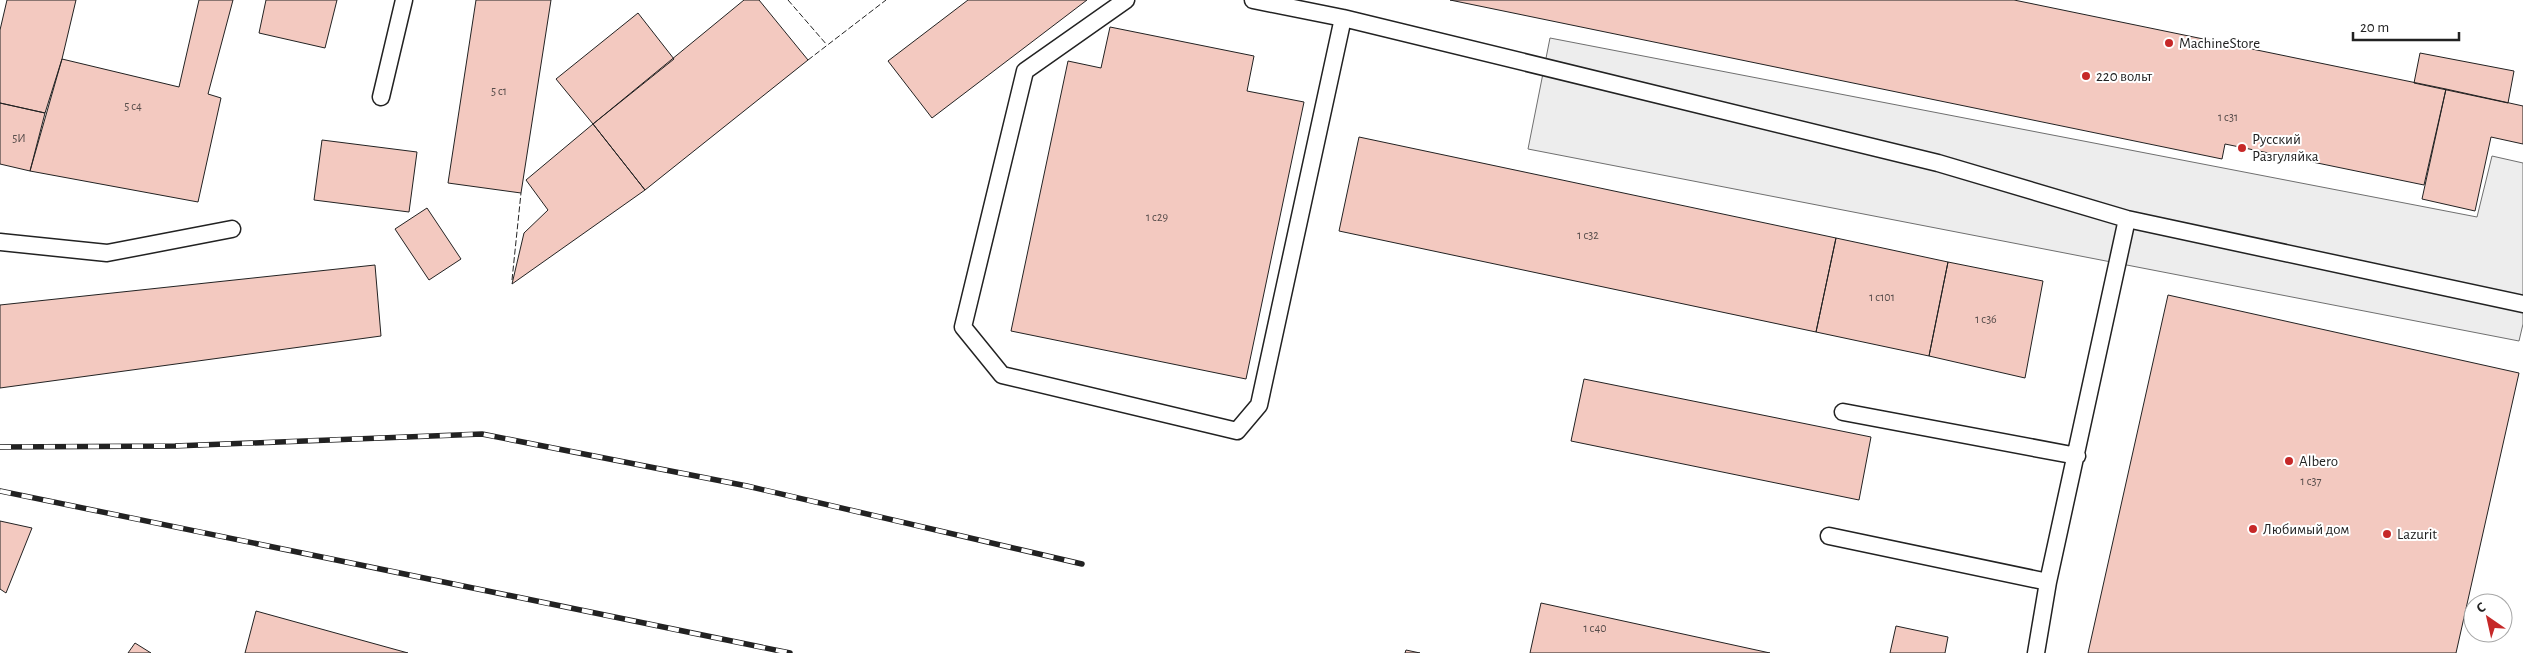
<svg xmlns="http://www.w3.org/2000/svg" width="2523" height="653" font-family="'Alegreya Sans',sans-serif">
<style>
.parking{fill:#ededed;stroke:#6f6f6f}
.building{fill:#f3c9c0;stroke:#222}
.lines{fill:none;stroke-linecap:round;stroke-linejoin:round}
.service-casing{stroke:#222;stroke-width:19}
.service{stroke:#fff;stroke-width:16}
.rail-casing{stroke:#222;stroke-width:5.5}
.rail{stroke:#fff;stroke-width:4;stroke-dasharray:11;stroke-linecap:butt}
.fence{stroke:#222;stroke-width:1;stroke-dasharray:6 2.5;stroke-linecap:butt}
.poi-dot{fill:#c62828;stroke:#fff;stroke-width:2}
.labels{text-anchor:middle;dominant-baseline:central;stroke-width:4;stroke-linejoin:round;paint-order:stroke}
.number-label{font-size:12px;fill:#564c4a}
.poi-label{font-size:15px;fill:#222;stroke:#fff;text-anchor:start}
</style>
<rect width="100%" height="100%" fill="#fff"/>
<!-- parking -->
<path class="parking" d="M1550 38 2477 217 2492 156 2523 163V324L2519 341 1528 149Z"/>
<!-- building -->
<path class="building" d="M7 0H76L62 59 45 113 0 103V30Z
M199 0H233L208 94 221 98 198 202 30 171 62 59 179 87Z
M266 0H337L325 48 259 33Z
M476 0H551L521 193 448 183Z
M744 0H759L808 60 645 190 593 124Z
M968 0H1087L932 118 888 61Z
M1450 0H2014L2446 89 2424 185 2225 144 2222 159Z
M638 13 674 59 593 124 556 79Z
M1110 27 1254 56 1247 91 1304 102 1246 379 1011 331 1068 61 1101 68Z
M2420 53 2514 71 2508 103 2414 83Z
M2446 89 2523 106V144L2491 137 2475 211 2422 199Z
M0 103 45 113 30 171 0 164Z
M593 124 645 190 512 284 524 233 548 210 526 180Z
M1359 137 1836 238 1816 332 1339 231Z
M322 140 417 152 409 212 314 200Z
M427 208 461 259 429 280 395 229Z
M1836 238 1948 262 1929 356 1816 332Z
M1948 262 2043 281 2025 378 1929 356Z
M375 265 381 336 0 388V305Z
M2168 295 2519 373 2456 653H2088Z
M1584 379 1871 437 1859 500 1571 441Z
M0 521 32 528 6 593 0 589Z
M1541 603 1770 653H1530Z
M256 611 408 653H245Z
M1896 626 1948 637 1945 653H1890Z
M135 643 151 653H128Z
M1406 650 1420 653H1405Z"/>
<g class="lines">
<defs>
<path id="service" d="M1126 0 1025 71 963 327 1002 375 1237 431 1259 405 1343 18
M1253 0 1343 18 1938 163 2127 219 2523 304
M381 97 404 0
M0 242 107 253 232 229
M1843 412 2077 456
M1829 536 2048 582
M2036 653 2048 582 2127 219"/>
</defs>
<!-- service casing -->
<use href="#service" class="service-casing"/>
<!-- service -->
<use href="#service" class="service"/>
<defs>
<path id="rail" d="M0 447 175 446 482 434 747 486 1082 564
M0 491 790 653"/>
</defs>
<!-- rail casing -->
<use href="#rail" class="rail-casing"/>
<!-- rail -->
<use href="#rail" class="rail"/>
<!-- fence -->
<path class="fence" d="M788 0 827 45
M808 60 886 0
M512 280 521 193"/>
</g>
<!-- markers -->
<g class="poi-dot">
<circle cx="2169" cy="43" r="5"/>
<circle cx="2086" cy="76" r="5"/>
<circle cx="2242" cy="148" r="5"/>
<circle cx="2289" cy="461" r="5"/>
<circle cx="2253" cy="529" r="5"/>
<circle cx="2387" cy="534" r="5"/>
</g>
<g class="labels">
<!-- number labels -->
<g class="number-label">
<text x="499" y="91">5 с1</text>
<text x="133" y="106">5 с4</text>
<text x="2228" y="117">1 с31</text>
<text x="19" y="138">5И</text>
<text x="1157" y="217">1 с29</text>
<text x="1588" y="235">1 с32</text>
<text x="1882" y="297">1 с101</text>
<text x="1986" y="319">1 с36</text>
<text x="2311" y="481">1 с37</text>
<text x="1595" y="628">1 с40</text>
</g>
<!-- poi labels -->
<g class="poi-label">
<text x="2179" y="43">MachineStore</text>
<text x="2096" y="76">220 вольт</text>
<text x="2252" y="139">Русский<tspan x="2252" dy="17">Разгуляйка</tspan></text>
<text x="2299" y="461">Albero</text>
<text x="2263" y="529">Любимый дом</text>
<text x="2397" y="534">Lazurit</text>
</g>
</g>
<!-- north arrow -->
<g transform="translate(2488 618) rotate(326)"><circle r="24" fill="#ffffff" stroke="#a7a7a7"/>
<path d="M0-4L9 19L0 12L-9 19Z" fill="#c62828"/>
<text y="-8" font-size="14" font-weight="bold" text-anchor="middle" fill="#222222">С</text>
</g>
<!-- scale -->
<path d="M2353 32v8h106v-8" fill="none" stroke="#222222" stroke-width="2.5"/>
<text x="2360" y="32" font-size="15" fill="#222222" stroke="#ffffff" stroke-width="4" paint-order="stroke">20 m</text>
</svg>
